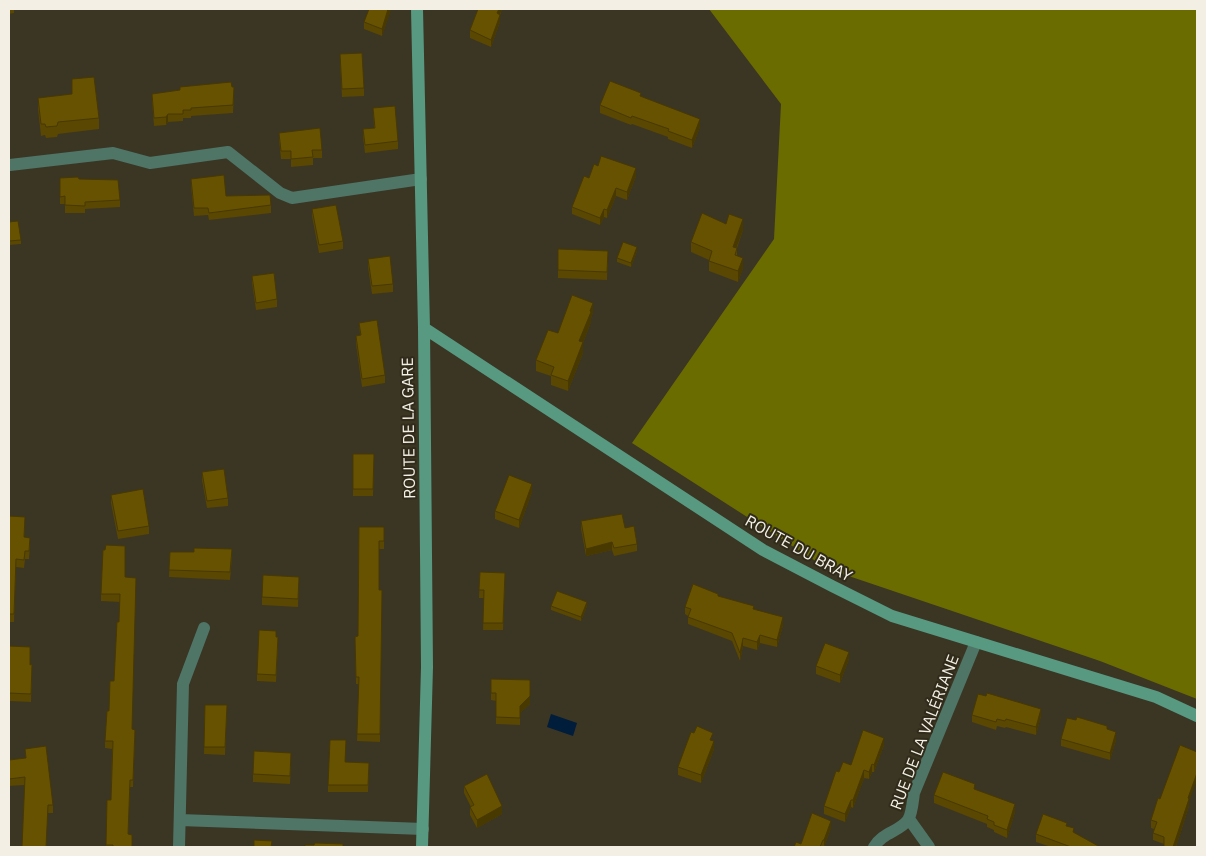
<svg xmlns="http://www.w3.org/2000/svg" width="1206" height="856" font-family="'IBM Plex Sans',sans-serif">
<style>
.forest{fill:#6a6c00}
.water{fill:#001d3b}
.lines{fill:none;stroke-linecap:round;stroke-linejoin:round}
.street{stroke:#4e7566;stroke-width:12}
.secondary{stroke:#579981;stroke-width:12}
.wall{fill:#594702}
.shaded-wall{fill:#483901}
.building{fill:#675202;stroke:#483901}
.labels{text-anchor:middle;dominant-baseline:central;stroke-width:4;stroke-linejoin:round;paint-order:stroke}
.street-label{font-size:16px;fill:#f3efe4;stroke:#302b1a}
</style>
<rect width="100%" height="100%" fill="#3b3524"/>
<!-- forest -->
<path class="forest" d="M709 9H1197V699L1100 661 828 569 632 443 774 239 781 104Z"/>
<!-- water -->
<path class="water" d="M551 714 577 723 573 736 547 727Z"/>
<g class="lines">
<!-- street -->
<path class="street" d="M10 165 113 153 150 163 228 152 280 193 292 198 421 179
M909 819 929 847
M180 820 423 829
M179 847 183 684 204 628
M874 847C883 832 899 832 908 820 912 814 913 800 914 793L976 642"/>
<!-- secondary -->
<path class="secondary" d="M417 9 424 328 427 667 422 847
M424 328 763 550 832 586 892 616 1156 697 1197 716"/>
</g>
<!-- wall -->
<path class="wall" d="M9 9H14V13L9 14Z
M391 9 382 36 364 29V22Z
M502 9 500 15V22L491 47 470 38V30Z
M340 61 364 88V96L342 97Z
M232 87 234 95 233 113 191 116V118H183V121L168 122 166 125 154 126 152 101V94Z
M641 96 700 127 692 148 668 139V137L632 124 631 125 600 113V105Z
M38 98 99 118V129L58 134 57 137 46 138 45 135 41 136 38 109Z
M373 108 398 141V149L365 153 363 137V129L374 128Z
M279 133 322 150V158H313V165L291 167V159H281L279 140Z
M636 176 627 200 616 196 607 218 604 217 600 225 572 214V207L589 178Z
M60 178 79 179 120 200V207L85 209V213H65V204H60Z
M191 179 226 196 271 205V213L209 220 208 215 194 216 191 186Z
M312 209 343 241V249L319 253 312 216Z
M9 222 21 240V244L9 245Z
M726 224 743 230 737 248V256L743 268 738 282 709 271V260L691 252V242Z
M558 249 608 251 607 280 558 278Z
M637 251 631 267 617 262V258Z
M368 259 393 284V292L372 294 368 267Z
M252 276 277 299V307L256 310 252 283Z
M593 313 591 318V322L583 343V353L568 391 551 385V376L536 371V360L558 333Z
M359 323 385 375V383L362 387 356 344V336L360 335Z
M353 454H374L373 496H353Z
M202 472 228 498V506L207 508 202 480Z
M532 492 519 528 495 519V511Z
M111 495 149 526V534L118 539 111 503Z
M9 516 25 524 24 537 30 545 29 559H25L24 568 16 567 14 622H9Z
M581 521 625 528 637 544V551L614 556 612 550 586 556 581 529Z
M359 527H384V549H379V590H382L380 742 357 741 359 684H356L355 637 358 636Z
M170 552 232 556 230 580 169 577Z
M480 572 505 573 503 630H483L484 598H479Z
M125 577 132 729 135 737 133 787H130L128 834 132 847H106L107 800H111L112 749 105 748V741L114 681 119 622 120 602 101 601V594Z
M299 577 298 607 262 605V597Z
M718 596 754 609 783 625 777 647 760 643 757 650 743 646 740 661 732 641 688 624V616L685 614V607Z
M551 606H587L581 621 551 610Z
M276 637 278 644 276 682 257 681V674Z
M9 653 30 664 32 672 31 702 9 701Z
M849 659 840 683 816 674V666Z
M491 679 530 704 520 713V725L496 724V701L491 700Z
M205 705H227L225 755 204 754Z
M972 715 1041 716 1036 735 1006 727 1005 728 997 726 996 730 972 722Z
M1107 730 1116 740 1110 760 1061 746V739Z
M713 741 714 749 701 783 678 775V767Z
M884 745 874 772H872L869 779 864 778 853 808 851 807 845 822 824 814V806L839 772Z
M25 749 53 805V813H48L24 785 9 786V760L26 758Z
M291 761 290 784 253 782V774Z
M345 762 369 763 368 792H328V785Z
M464 786 502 814 477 828 470 815V807H471L464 793Z
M975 789 1015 812 1007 838 994 832V830L987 827V824L934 803V795Z
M1160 799 1189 802V806L1176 847H1164V844L1153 840V833L1154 829 1151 828V820Z
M1067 826 1074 833 1100 847H1051L1036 842V834Z
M831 828 824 847H794Z"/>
<!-- shaded-wall -->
<path class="shaded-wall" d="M388 9H391V10L382 36V29Z
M499 9H502L497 21V13Z
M500 15V22L491 47V40Z
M168 114V122L166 125V117Z
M700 119V127L692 148V140Z
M636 168V176L627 200V192Z
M616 188V196L607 218V210Z
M604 209V217L600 225V218Z
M743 219V230L733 257V247Z
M637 247V251L631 267V263Z
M743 258V268L738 282V271Z
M593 303V313L591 318V322L583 343V353L568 391V381L579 341Z
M532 484V492L519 528V520Z
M612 542V550L586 556V549Z
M587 602V606L581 621V617Z
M783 617V625L777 647V640Z
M760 635V643L757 650V642Z
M743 638V646L740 661V653Z
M849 652V659L840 683V675Z
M530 696V704L520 713V706Z
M1041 709V716L1036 735V727Z
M1116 732V740L1110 760V753Z
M884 738V745L874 772V765Z
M714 741V749L701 783V775Z
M872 764V772L869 779V772Z
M1197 768V780L1189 802V806L1176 847H1173Z
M864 770V778L853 808V800Z
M851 800V807L845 822V814Z
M1015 804V812L1007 838V830Z
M502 806V814L477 828V820Z
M831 821V828L824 847V840Z"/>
<!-- building -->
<path class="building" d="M369 9H388L382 29 364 22Z
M478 9H499L497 13 500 15 491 40 470 30Z
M362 53 364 88 342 89 340 54Z
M94 77 99 118 58 122 57 126 46 127 45 124H41L38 98 72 94V79Z
M610 81 641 93 640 96 700 119 692 140 668 131 669 129 632 116 631 118 600 105Z
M231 82 232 87H234L233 105 191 108V110H183V114H168L166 117 154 118 152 94 180 90V87Z
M395 106 398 141 365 145 363 129 375 128 373 108Z
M320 128 322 150H312L313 157 291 159V151H281L279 133Z
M601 156 636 168 627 192 616 188 607 210 604 209 600 218 572 207 584 176 589 178 594 164 598 166Z
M224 175 226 196 270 195 271 205 209 213 208 208H194L191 179Z
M78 177 79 179 118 180 120 200 85 202V206L65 205V196L60 197V178Z
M336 205 343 241 319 245 312 209Z
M702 213 726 224 729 214 743 219 733 247 737 248 735 255 743 258 738 271 709 261 712 251 691 242Z
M18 221 21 240 9 241V222Z
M623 242 637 247 631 263 617 258Z
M558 249 608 251 607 272 558 270Z
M390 256 393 284 372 286 368 259Z
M274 273 277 299 256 303 252 276Z
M572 295 593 303 590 311 591 312 579 341 583 342 568 381 551 375 554 367 536 360 548 330 558 333Z
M377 320 385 375 362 379 356 336 361 335 359 323Z
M353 454H374L373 489H353Z
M224 469 228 498 207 501 202 472Z
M509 475 532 484 519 520 495 511Z
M143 489 149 526 118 531 111 495Z
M622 514 625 528 634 526 637 544 614 548 612 542 586 549 581 521Z
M9 516 25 517 24 537 30 538 29 551H25L24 560 16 559 14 614H9Z
M359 527H384V541H379V590H382L380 734H357L359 677H356L355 637 358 636Z
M106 545 125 546V577L136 578 132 729 135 730 133 780H130L128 834 132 835V847H113V845H106L107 800H111L113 741H105L107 711H109L110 681H114L117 622H119L120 594H101L103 550H105Z
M194 548 232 549 230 572 169 570 170 552H194Z
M480 572 505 573 503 623H483L484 590H479Z
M263 575 299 577 298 599 262 597Z
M693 584 718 594V596L754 606 753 609 783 617 777 640 760 635 757 642 743 638 740 653 732 633 688 617 691 609 685 607Z
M557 591 587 602 581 617 551 606Z
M259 630 276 631V637H278L276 675 257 674Z
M825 643 849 652 840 675 816 666Z
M9 646 30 647V665L32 664 31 694 9 693Z
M491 679 530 680V696L520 706V718L496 717V693H491Z
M987 693 1041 709 1036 727 1006 719 1005 721 997 719 996 722 972 715 978 694 986 696Z
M205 705H227L225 747H204Z
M1077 717 1107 726V729L1116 732 1110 753 1061 739 1067 718 1076 720Z
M697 726 713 733 710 740 714 741 701 775 678 767 691 732 694 733Z
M863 730 884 738 874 765 872 764 869 772 864 770 853 800H851L845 814 824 806 836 771 839 772 843 762 851 765Z
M330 740H346L345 762 369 763 368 785H328Z
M1180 745 1197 752V773L1188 798 1189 799 1173 847H1164V837L1153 833 1157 822 1151 820 1158 798 1160 799Z
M46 746 53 805H48L46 847H22L25 777 9 779V760L26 758 25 749Z
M254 751 291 753 290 776 253 774Z
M943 772 975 784 974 789 1015 804 1007 830 994 825V822L987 819 988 816 934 795Z
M487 774 502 806 477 820 470 807 474 805 464 786Z
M812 813 831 821 824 840H823L820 847H794L796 842 801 844Z
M1043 814 1067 823 1066 826 1074 828 1073 832 1100 847H1071L1036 834Z
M254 840 272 841 271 847H254Z
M315 843 343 844V847H349H305V845H314Z"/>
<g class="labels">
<!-- street labels -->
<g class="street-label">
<text transform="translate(408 428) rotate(-91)">ROUTE DE LA GARE</text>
<text transform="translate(799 548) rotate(29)">ROUTE DU BRAY</text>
<text transform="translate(924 732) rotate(-69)">RUE DE LA VALÉRIANE</text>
</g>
</g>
<!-- border -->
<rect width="1206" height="856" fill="none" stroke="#f3efe4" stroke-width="20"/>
</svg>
